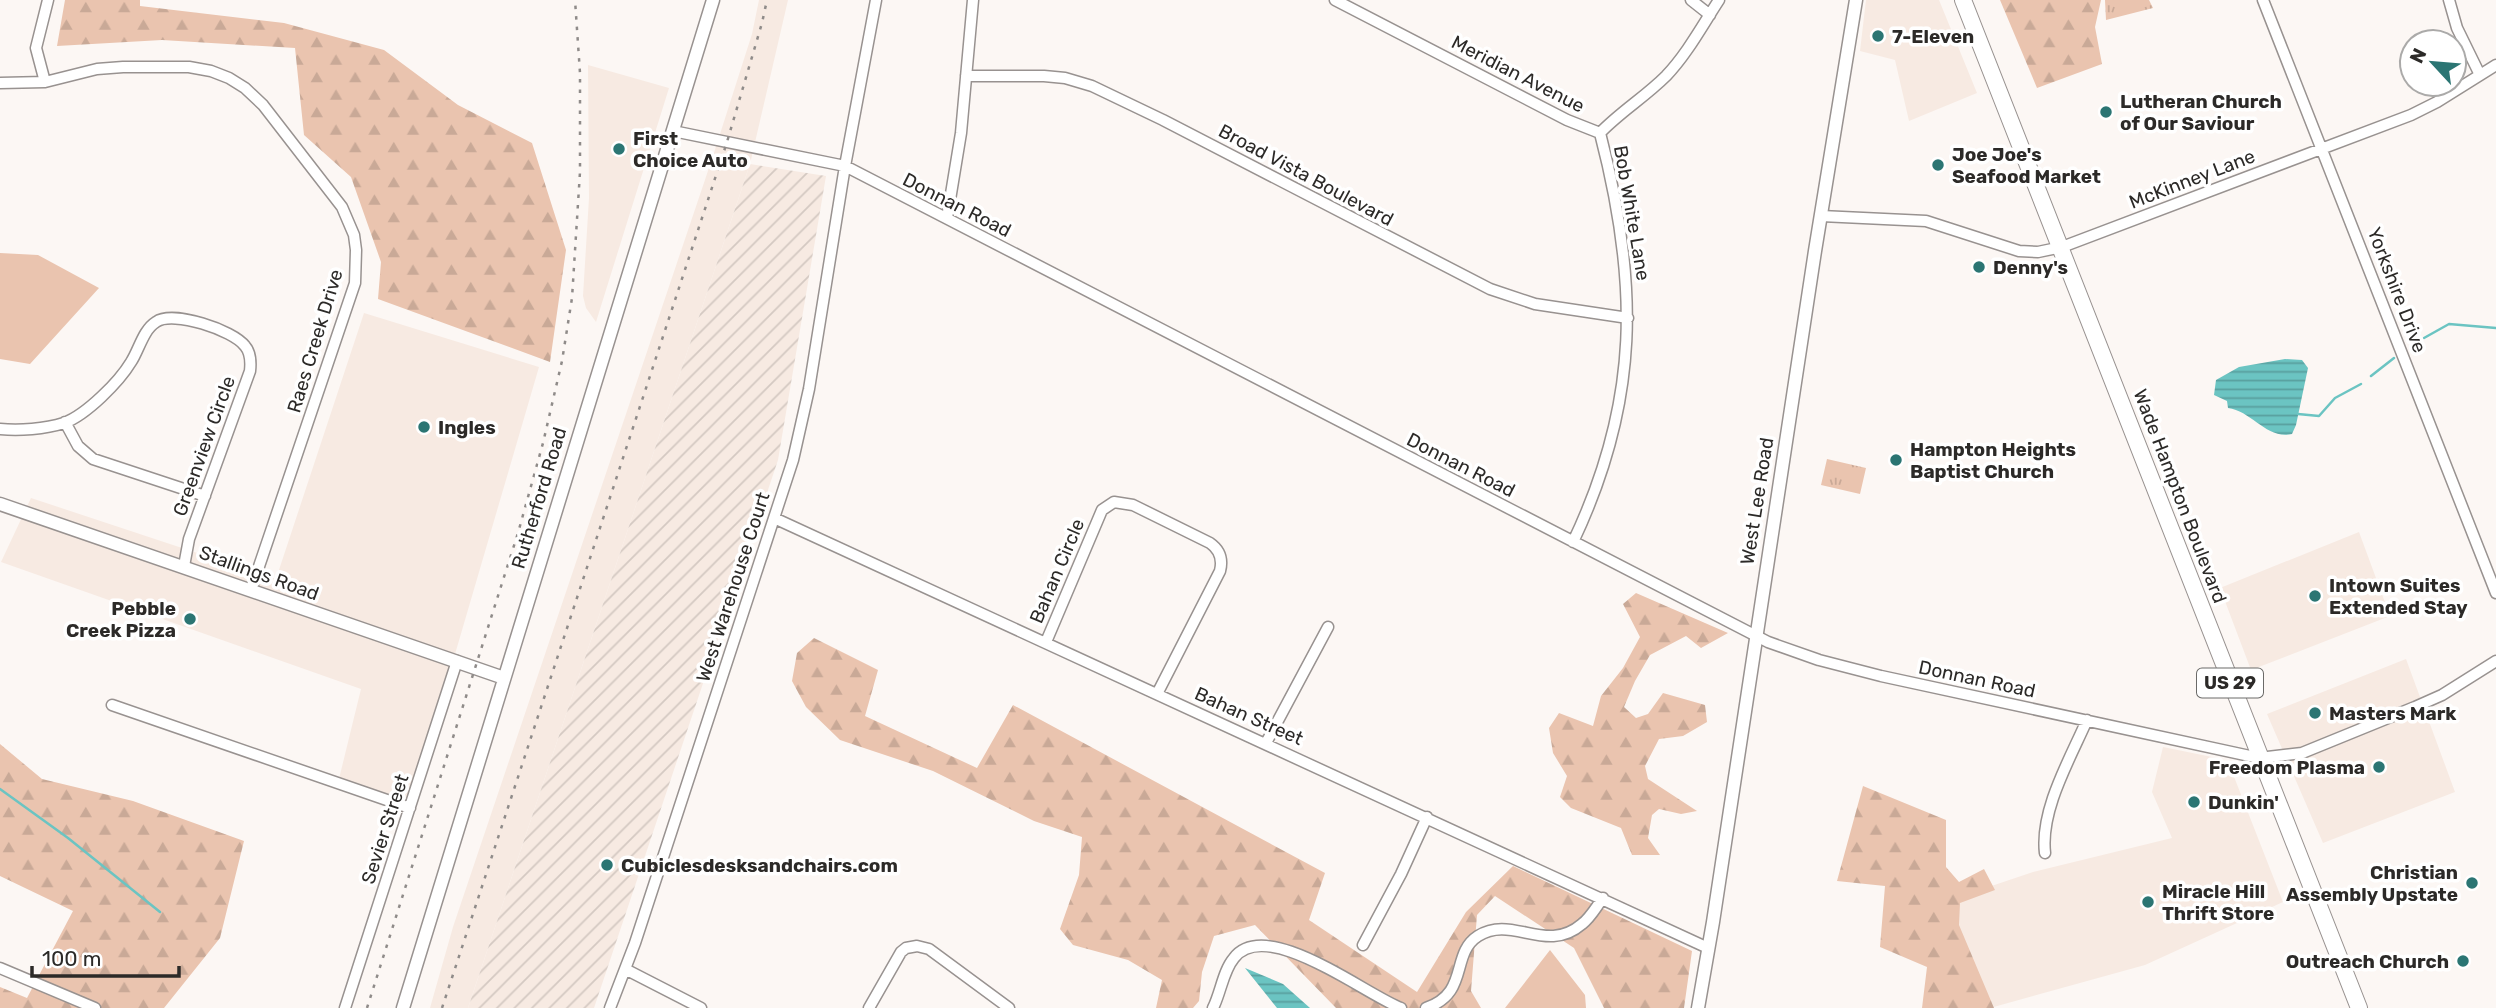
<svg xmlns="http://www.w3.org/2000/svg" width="2496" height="1008" font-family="Rubik,sans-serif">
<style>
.built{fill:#f7eae2}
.industrial{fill:url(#industrial-furrows)}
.grass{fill:#eac4af}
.forest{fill:url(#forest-firs)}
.park{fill:url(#park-tufts)}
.water{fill:url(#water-rules)}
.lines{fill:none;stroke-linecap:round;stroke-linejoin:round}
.stream{stroke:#6bc4c2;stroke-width:2.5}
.minor-casing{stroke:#989290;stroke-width:13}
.tertiary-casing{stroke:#989290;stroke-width:15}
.primary-casing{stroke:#989290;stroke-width:18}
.minor{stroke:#fff;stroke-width:10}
.tertiary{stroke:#fff;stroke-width:12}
.primary{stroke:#fff;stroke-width:16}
.rail{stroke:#8f8b89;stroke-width:2.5;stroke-dasharray:3.5 7;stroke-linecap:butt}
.poi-dot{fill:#2b7573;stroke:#fff;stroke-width:2.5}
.labels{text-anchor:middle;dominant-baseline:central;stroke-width:7;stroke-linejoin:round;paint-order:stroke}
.shield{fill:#fff;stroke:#6b6a68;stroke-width:2}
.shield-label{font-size:18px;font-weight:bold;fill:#2c2a28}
.poi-label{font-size:19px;font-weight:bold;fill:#2c2a28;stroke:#fff;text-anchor:start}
.street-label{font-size:19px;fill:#2c2a28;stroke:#fff}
</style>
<defs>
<pattern id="industrial-furrows" width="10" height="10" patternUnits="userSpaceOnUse" patternTransform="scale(1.75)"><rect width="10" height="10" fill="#f7eae2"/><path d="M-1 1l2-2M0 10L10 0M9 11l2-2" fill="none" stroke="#d4c9c2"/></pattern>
<pattern id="forest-firs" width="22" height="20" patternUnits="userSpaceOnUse" patternTransform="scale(1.75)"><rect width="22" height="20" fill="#eac4af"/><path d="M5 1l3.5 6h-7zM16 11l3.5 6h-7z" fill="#c9a997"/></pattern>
<pattern id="park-tufts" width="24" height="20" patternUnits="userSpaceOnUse" patternTransform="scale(1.75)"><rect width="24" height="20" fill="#eac4af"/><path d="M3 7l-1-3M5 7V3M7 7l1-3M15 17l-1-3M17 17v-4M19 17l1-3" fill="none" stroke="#c9a997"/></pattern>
<pattern id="water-rules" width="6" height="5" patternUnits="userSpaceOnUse" patternTransform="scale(1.75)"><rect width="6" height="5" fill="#6bc4c2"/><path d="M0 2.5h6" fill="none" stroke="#589f9e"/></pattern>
</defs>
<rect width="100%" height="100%" fill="#fcf7f4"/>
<!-- built -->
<path class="built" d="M759 0H788L750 164 468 1008H430L453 927 712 159 752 34Z
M1866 0H1939L1977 93 1909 121 1895 60 1860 51Z
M588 65 669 88 596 322 586 308 583 296 589 198Z
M364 313 539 367 410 808 338 783 361 689 1 562 31 498 276 579Z
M2359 532 2390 616 2251 670 2220 588Z
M2406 659 2455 792 2323 843 2267 714Z
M2163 747 2217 758 2231 769 2283 902 2145 965 1990 1008 1947 901 2033 872 2172 838 2152 792Z"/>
<!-- industrial -->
<path class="industrial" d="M750 164 826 176 778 460 594 1008H468Z"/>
<!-- grass -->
<path class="grass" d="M0 253 38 255 99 288 30 364 0 359Z
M1550 950 1585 995 1586 1008H1505Z"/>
<!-- forest -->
<path class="forest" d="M65 0H140V6L284 23 384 50 458 105 532 143 566 250 550 362 378 299 381 262 351 177 304 135 295 48 162 40 57 46Z
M2000 0H2101L2095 27 2102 64 2037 88Z
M1636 593 1728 633 1701 648 1686 636 1650 655 1635 681 1624 707 1636 718 1648 714 1663 693 1705 705 1707 722 1683 736 1659 739 1645 766 1648 779 1697 811 1681 814 1659 809 1652 815 1648 838 1660 855H1632L1621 828 1571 808 1560 797 1567 776 1553 753 1549 728 1559 713 1593 726 1601 696 1623 668 1640 637 1623 604Z
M814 638 878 670 865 716 977 768 1013 705 1325 873 1309 920 1417 992 1466 912 1513 866 1692 951 1684 1008H1604L1574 948 1495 896 1477 915 1471 991 1481 1008H1336L1255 925 1214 936 1202 972 1199 1001 1193 1008H1156L1162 980 1128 960 1073 945 1060 929 1079 875 1082 837 1034 821 933 771 840 740 806 707 792 681 797 653Z
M0 744 42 779 133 801 244 841 220 938 164 1008H0V987L27 998 73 911 0 876Z
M1863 786 1946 820V867L1959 882 1984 869 1995 890 1960 903 1959 925 1994 1008H1922L1927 967 1880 947 1885 886 1837 881Z"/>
<!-- park -->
<path class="park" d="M2105 0H2149L2153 8 2106 20Z
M1827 459 1866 468 1860 494 1821 485Z"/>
<!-- water -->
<path class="water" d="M2285 359 2302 360 2308 368 2296 425 2292 434C2267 440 2252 411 2228 408L2227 401 2214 395 2216 380 2239 367Z
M1245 968 1283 984 1310 1008H1277Z"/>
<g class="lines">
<!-- stream -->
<path class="stream" d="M2424 338 2449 324 2496 328
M2371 376 2394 358
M2298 414 2319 416 2335 398 2361 384
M0 789 68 838 160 912"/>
<defs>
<path id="minor" d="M1335 0 1567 120 1600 133
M1691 0 1710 15
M2263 0 2496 593
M2449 0 2457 28 2480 75
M966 76H1044L1065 78 1092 86 1163 120 1490 289 1535 304 1628 318
M45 82 36 48 48 0
M0 83 45 82 97 69 123 67H189L211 71 229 78 245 88 263 105 342 207 354 235 356 250 355 283 251 590
M673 131 845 166 1768 642 1819 660 1881 676 2259 758 2302 753 2415 707 2442 695 2496 661
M1600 133C1620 112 1645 97 1666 76 1687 54 1702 26 1719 0
M1821 216 1926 221 2019 251 2038 252 2062 247 2411 115 2437 102 2496 65
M947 218 961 133 973 0
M65 422 78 446 93 459 205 496
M0 429C19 431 45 429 64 423 86 415 119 382 131 362 139 350 143 330 156 322 173 310 233 330 245 346 251 353 251 362 250 371L189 539 184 566
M774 518 1708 948
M1573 542C1640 401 1639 283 1600 133
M1046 642 1102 510 1114 502 1133 505 1210 543C1220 550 1223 559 1220 571L1157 694
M112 705 410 808
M1266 743 1328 627
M2045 853C2040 810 2070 759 2087 720
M1363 945 1401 874 1427 817
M0 968 95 1008
M625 969 701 1008
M345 1008 457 661
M610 1008 635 943 793 460 809 389 845 166 876 0
M869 1008 901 952 906 948 917 946 929 949 1009 1008
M1213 1008C1221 992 1223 971 1234 958 1266 916 1366 995 1401 1008
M1426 1008C1470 993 1450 954 1478 936 1512 914 1546 955 1582 924 1591 917 1596 907 1603 898"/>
<path id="tertiary" d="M0 504 504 678
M403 1008 713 0
M1698 1008 1713 922 1815 251 1856 0"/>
<path id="primary" d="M1963 0 2359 1008"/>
</defs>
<!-- minor casing -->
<use href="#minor" class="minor-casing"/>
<!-- tertiary casing -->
<use href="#tertiary" class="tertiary-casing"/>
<!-- primary casing -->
<use href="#primary" class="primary-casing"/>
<!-- minor -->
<use href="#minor" class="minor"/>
<!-- tertiary -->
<use href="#tertiary" class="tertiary"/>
<!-- primary -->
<use href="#primary" class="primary"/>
<!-- rail -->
<path class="rail" d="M367 1008 518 533 543 443 562 361 572 298 580 172V73L575 0
M442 1008 727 142 762 23 767 0"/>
</g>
<!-- markers -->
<g class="poi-dot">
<circle cx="1878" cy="36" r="7"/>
<circle cx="2106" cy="112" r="7"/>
<circle cx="619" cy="149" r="7"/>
<circle cx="1938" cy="165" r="7"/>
<circle cx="1979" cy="267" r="7"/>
<circle cx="424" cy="427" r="7"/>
<circle cx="1896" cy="460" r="7"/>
<circle cx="2315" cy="596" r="7"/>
<circle cx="190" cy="619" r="7"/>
<circle cx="2315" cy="713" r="7"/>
<circle cx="2379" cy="767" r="7"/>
<circle cx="2194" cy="802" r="7"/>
<circle cx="607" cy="865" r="7"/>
<circle cx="2472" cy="883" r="7"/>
<circle cx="2148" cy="902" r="7"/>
<circle cx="2463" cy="961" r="7"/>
</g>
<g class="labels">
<!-- shield labels -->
<rect class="shield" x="2197" y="668.5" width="66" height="29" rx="5"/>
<g class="shield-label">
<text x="2230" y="683">US 29</text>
</g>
<!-- poi labels -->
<g class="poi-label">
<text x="1892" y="36">7-Eleven</text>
<text x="2120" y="101">Lutheran Church<tspan x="2120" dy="22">of Our Saviour</tspan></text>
<text x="633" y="138">First<tspan x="633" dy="22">Choice Auto</tspan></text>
<text x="1952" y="154">Joe Joe's<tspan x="1952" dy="22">Seafood Market</tspan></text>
<text x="1993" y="267">Denny's</text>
<text x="438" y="427">Ingles</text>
<text x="1910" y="449">Hampton Heights<tspan x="1910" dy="22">Baptist Church</tspan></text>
<text x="2329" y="585">Intown Suites<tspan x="2329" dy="22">Extended Stay</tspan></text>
<text x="176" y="608" text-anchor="end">Pebble<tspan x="176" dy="22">Creek Pizza</tspan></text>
<text x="2329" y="713">Masters Mark</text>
<text x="2365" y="767" text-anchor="end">Freedom Plasma</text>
<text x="2208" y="802">Dunkin'</text>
<text x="621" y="865">Cubiclesdesksandchairs.com</text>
<text x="2458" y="872" text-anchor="end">Christian<tspan x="2458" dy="22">Assembly Upstate</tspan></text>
<text x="2162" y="891">Miracle Hill<tspan x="2162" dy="22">Thrift Store</tspan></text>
<text x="2449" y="961" text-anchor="end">Outreach Church</text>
</g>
<!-- street labels -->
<g class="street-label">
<text transform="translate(1518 74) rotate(27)">Meridian Avenue</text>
<text transform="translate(1306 175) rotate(28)">Broad Vista Boulevard</text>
<text transform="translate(2192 179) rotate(-21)">McKinney Lane</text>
<text transform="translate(957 205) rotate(27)">Donnan Road</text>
<text transform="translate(1632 213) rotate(80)">Bob White Lane</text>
<text transform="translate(2397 290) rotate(69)">Yorkshire Drive</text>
<text transform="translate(315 341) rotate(-73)">Raes Creek Drive</text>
<text transform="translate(204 446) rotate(-70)">Greenview Circle</text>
<text transform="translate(1461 465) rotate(27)">Donnan Road</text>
<text transform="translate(2180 496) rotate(69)">Wade Hampton Boulevard</text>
<text transform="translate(539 498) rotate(-73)">Rutherford Road</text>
<text transform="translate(1757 501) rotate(-81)">West Lee Road</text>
<text transform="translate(1057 571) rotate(-67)">Bahan Circle</text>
<text transform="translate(259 573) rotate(20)">Stallings Road</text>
<text transform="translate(733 587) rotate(-72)">West Warehouse Court</text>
<text transform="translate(1977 679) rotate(12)">Donnan Road</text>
<text transform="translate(1249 716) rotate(24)">Bahan Street</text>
<text transform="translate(385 829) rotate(-72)">Sevier Street</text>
</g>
</g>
<!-- north arrow -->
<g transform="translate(2433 63) rotate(296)"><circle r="33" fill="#ffffff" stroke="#abaaa9" stroke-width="2"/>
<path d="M0-5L12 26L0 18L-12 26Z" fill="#2b7573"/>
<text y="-10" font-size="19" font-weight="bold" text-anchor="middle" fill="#2c2a28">N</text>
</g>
<!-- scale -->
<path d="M32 966v10h147v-10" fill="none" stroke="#2c2a28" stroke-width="3.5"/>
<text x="42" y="966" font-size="21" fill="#2c2a28" stroke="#ffffff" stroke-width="5" paint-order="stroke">100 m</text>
</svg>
